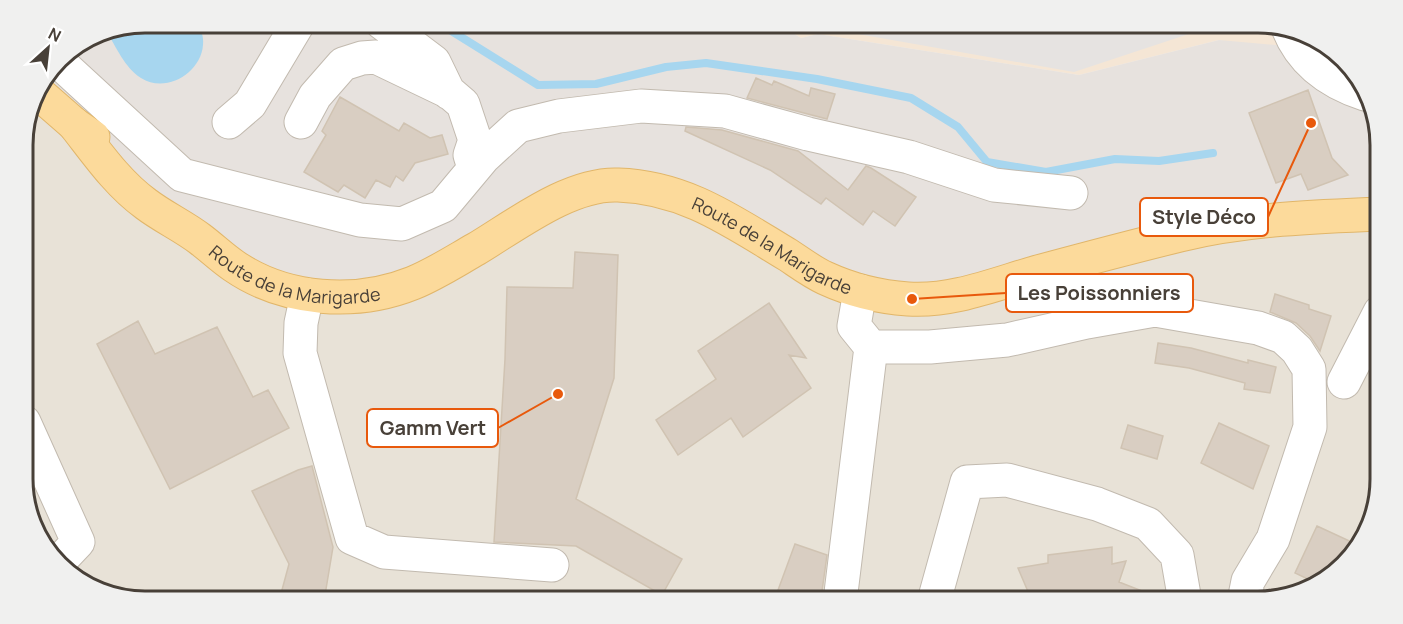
<svg xmlns="http://www.w3.org/2000/svg" width="1403" height="624" font-family="Manrope,sans-serif">
<style>
.residential{fill:#e8e2d7}
.commercial{fill:#f5e6d5}
.industrial{fill:#e7e2de}
.parking{fill:#e6e3e1}
.water{fill:#a7d6ef}
.lines{fill:none;stroke-linecap:round;stroke-linejoin:round}
.stream{stroke:#a7d6ef;stroke-width:8}
.building{fill:#d9cec2;stroke:#d0c3b2;stroke-width:1.5}
.minor-casing{stroke:#c2baaf;stroke-width:35}
.major-casing{stroke:#e1b66a;stroke-width:35}
.minor{stroke:#fff;stroke-width:33}
.major{stroke:#fcda9b;stroke-width:33}
.labels{text-anchor:middle;dominant-baseline:central;stroke-width:4.5;stroke-linejoin:round;paint-order:stroke}
.street-label{font-size:18px;fill:#484038;stroke:#fff}
.rim{fill:none;stroke:#484038;stroke-width:3}
.leader{fill:none;stroke:#e8590c;stroke-width:2}
.callout-dot{fill:#e8590c;stroke:#fff;stroke-width:2}
.callout{fill:#fff;stroke:#e8590c;stroke-width:2}
.callout-label{font-size:20px;text-anchor:middle;font-weight:bold;fill:#484038}
</style>
<rect width="100%" height="100%" fill="#f4f0e9"/>
<!-- residential -->
<path class="residential" d="M35 90 618 186 1155 246 1380 216V480L1371 526 1327 581 1266 601H145L98 592 48 554 25 503 23 136Z"/>
<!-- commercial -->
<path class="commercial" d="M776 23H1258L1305 32 1355 70 1219 40 1079 75 818 34 801 38Z"/>
<!-- industrial -->
<path class="industrial" d="M145 22 776 23 801 38 818 34 1079 75 1219 40 1299 47 1365 94 1379 128 1380 216 883 299 618 187 354 296 215 264 40 84 64 53 98 32Z"/>
<!-- parking -->
<path class="parking" d="M809 22H1222V23L1074 72 807 25Z"/>
<!-- water -->
<path class="water" d="M145 22 198 23C201 30 204 37 203 45 201 73 166 94 141 78 125 68 116 47 106 30Z"/>
<g class="lines">
<!-- stream -->
<path class="stream" d="M437 22 538 85 596 84 666 67 706 63 817 79 911 98 958 127 987 162 1046 172 1115 159 1159 161 1213 153"/>
</g>
<!-- building -->
<path class="building" d="M756 78 772 85 774 81 809 96 811 88 835 94 827 119 747 98Z
M1308 90 1332 158 1348 175 1308 190 1301 174 1276 183 1249 113Z
M340 97 399 131 404 123 430 138 442 135 448 154 415 163 403 181 396 176 390 187 376 180 365 198 344 185 338 192 304 172 326 135 322 131Z
M686 127 722 130 798 151 848 190 866 166 871 168 916 197 895 226 873 211 863 225 826 198 821 204 770 170 685 131Z
M575 252 618 255 614 378 576 499 682 559 662 595 576 546 494 542 505 359 507 287 573 288Z
M1275 294 1309 305V309L1331 316 1320 351 1310 336 1296 323 1270 312Z
M769 303 806 358 789 355 811 388 743 437 731 418 678 455 656 420 716 379 698 351Z
M138 321 155 354 217 327 253 397 268 390 289 428 170 489 97 344Z
M1158 343 1191 348 1248 363V360L1276 367 1270 393 1244 389 1245 383 1189 368 1155 363Z
M1219 423 1269 446 1253 489 1201 463Z
M1128 425 1163 436 1157 459 1121 448Z
M312 466 333 547 324 601H279L289 564 252 491 298 470Z
M1317 526 1356 544 1332 574 1323 570 1316 583 1295 573Z
M795 544 827 555 822 591 818 601H774Z
M1112 547V564L1126 561 1119 582 1165 600V601H1032L1018 568 1048 563V555Z"/>
<g class="lines">
<defs>
<path id="minor" d="M381 22 434 62 449 93
M1288 28C1302 63 1331 83 1365 94
M58 61 182 175 360 220 402 224 443 206 484 157 518 126 559 116 641 106 725 111 808 134 909 157 994 185 1071 193
M229 122 250 104 299 22
M301 122 315 96 343 64 362 58 376 57 449 92 463 104 475 140 470 155 474 168
M860 291 854 326 871 347H930L1007 340 1087 322 1155 310 1258 328 1283 337 1297 350 1309 369 1310 427 1273 539 1248 581 1244 601
M307 295 301 323 300 353 352 538 384 552 552 565
M1344 382 1380 312
M24 422 78 542 59 562
M840 601 871 347
M934 601 967 482 1007 480 1097 504 1148 524 1177 555 1185 601"/>
<g id="major">
<path d="M35 90 74 124 93 137"/>
<path id="s1" d="M74 124C96 152 117 183 146 204 163 217 183 226 200 239 212 248 222 258 234 266 285 301 356 306 413 283 435 274 455 261 476 249 516 225 570 183 618 185 685 187 733 222 788 255 800 263 812 272 825 278 851 290 879 297 908 299 951 302 993 285 1034 273 1082 260 1131 247 1180 235 1246 219 1312 217 1380 214"/>
</g>
</defs>
<!-- minor casing -->
<use href="#minor" class="minor-casing"/>
<!-- major casing -->
<use href="#major" class="major-casing"/>
<!-- minor -->
<use href="#minor" class="minor"/>
<!-- major -->
<use href="#major" class="major"/>
</g>
<g class="labels">
<!-- street labels -->
<g class="street-label">
<text stroke="none"><textPath href="#s1" startOffset="800">Route de la Marigarde</textPath></text>
<text stroke="none"><textPath href="#s1" startOffset="278">Route de la Marigarde</textPath></text>
</g>
</g>
<!-- crop -->
<path d="M0 0H1403V624H0ZM145 33H1258A112 112 0 0 1 1370 145V479A112 112 0 0 1 1258 591H145A112 112 0 0 1 33 479V145A112 112 0 0 1 145 33Z" fill="#f0f0ef" fill-rule="evenodd"/>
<path class="rim" d="M145 33H1258A112 112 0 0 1 1370 145V479A112 112 0 0 1 1258 591H145A112 112 0 0 1 33 479V145A112 112 0 0 1 145 33Z"/>
<!-- callouts -->
<path class="leader" d="M1311 123L1268 217M912 299L1006 293M558 394L498 428"/>
<g class="callout-dot">
<circle cx="1311" cy="123" r="6"/>
<circle cx="912" cy="299" r="6"/>
<circle cx="558" cy="394" r="6"/>
</g>
<g class="callout">
<rect x="1140" y="198" width="128" height="38" rx="6"/>
<rect x="1006" y="274" width="187" height="38" rx="6"/>
<rect x="367" y="409" width="131" height="38" rx="6"/>
</g>
<g class="callout-label">
<text x="1204" y="224">Style Déco</text>
<text x="1099" y="300">Les Poissonniers</text>
<text x="433" y="435">Gamm Vert</text>
</g>
<!-- north arrow -->
<g transform="translate(48 48) rotate(27)" stroke="#ffffff" stroke-width="4.5" paint-order="stroke">
<path d="M0-4.5L10 22L0 15L-10 22Z" fill="#484038"/>
<text y="-9" font-size="16" font-weight="bold" text-anchor="middle" fill="#484038">N</text>
</g>
</svg>
